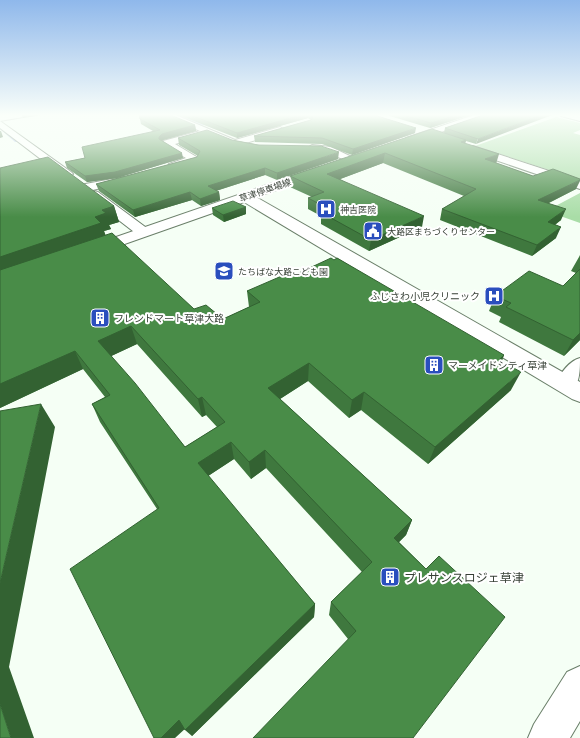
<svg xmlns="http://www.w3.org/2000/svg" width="580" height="738" font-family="Montserrat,'Noto Sans JP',sans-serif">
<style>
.green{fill:#a9dda7}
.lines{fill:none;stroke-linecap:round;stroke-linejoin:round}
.stream{fill:#aabff0;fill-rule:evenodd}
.river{fill:#aabff0;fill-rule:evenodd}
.street-casing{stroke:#6a7f69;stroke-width:2}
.secondary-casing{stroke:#6a7f69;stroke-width:2}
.street{fill:#fff;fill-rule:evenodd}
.secondary{fill:#fff;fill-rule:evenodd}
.wall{fill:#3f783e;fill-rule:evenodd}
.shaded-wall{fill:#336232}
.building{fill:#498c48;stroke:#336232;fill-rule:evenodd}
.labels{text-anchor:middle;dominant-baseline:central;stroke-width:4;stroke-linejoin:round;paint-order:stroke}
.far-street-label{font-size:9px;fill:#374036;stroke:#fff}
.far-poi-label{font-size:9px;fill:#374036;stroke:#fff;text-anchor:start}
.poi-label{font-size:10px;fill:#374036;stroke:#fff;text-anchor:start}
.near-poi-label{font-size:12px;fill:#374036;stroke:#fff;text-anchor:start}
</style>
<rect width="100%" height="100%" fill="#f5fff5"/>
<!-- green -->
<path class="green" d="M556 117 580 123V130L573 133 580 135V180L475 146Z
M580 193V223L546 211Z"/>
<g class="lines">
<!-- stream -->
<path class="stream" d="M0 127 17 140V142H15L0 129Z"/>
<!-- river -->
<path class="river" d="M164 114H185L193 117 209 114H238L236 118 191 128 166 118Z"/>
<defs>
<path id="street" d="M10 114H27L23 117 0 121V115Z
M162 114H173L235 140 280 127 285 130 283 132 236 146 208 135 175 144 200 159 199 161 173 169 168 166 169 164 186 158 163 145 161 143 163 141 200 131Z
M560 114 580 115V121L561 116Z
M0 121 71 172 73 174 71 176H63L0 128Z
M312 145 331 147 358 160 353 163 325 152 308 150 307 148Z
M473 146 580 181V189L469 151 468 149Z
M123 177 129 180 127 182 84 192 78 188 80 185Z
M94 191 98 192 148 229 150 232 148 235H138L90 198 88 195 90 192Z
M580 358C580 374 580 396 558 389L555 384C560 374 569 361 580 358Z"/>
<path id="secondary" d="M477 114H490L414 142H406L405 140 406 138Z
M319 167 323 168 325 171 323 174 256 197 580 382V402L572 399 244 202 99 253 93 255 87 253 85 250 87 247Z
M580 666V721L570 738H528L534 724 567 672Z"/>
</defs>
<!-- street casing -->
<use href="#street" class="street-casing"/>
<!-- secondary casing -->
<use href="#secondary" class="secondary-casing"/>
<!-- street -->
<use href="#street" class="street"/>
<!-- secondary -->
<use href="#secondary" class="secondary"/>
</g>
<!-- wall -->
<path class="wall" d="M139 114 195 125 196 131 163 140H162L183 158 117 178 87 182 67 168 65 162 85 158 153 131 141 124Z
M176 114H371L415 133 352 155 322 144 255 142 254 136 311 120 308 118 237 138Z
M383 114H473L430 128Z
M486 114 476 144 466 141 465 144 496 163 533 176 576 189 549 203 561 220 555 225 556 238 532 256 440 220 442 209 464 196 383 163 340 179 422 227 369 251 321 224V216L308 209V198L312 197 290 187V176L444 133 445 128Z
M178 138 232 140 338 159 277 180 265 175 216 191 219 192 220 200 201 206 192 200 135 217 99 191 96 184 197 157 198 156 179 145Z
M0 168 114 206 119 222 109 225 111 229 104 231 105 235 194 309 223 319 249 307 247 291 288 278 504 355 502 361 511 390 428 464 361 410 349 418 308 381 280 399 412 520 406 535 399 542 426 569 505 617 348 639 329 615 331 602 362 572 266 468 251 479 234 459 208 476 315 604 314 617 192 736 157 509 100 422 92 404 105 397 83 369 0 408ZM137 344 202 417 206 415 217 427 185 447 111 356Z
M246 207V214L224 222 213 215 212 208Z
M580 255V340L564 356 499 322 501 317 489 311 495 296 563 286 576 273 571 271 579 257Z"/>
<!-- shaded-wall -->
<path class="shaded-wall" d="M21 114H49L23 118Z
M305 114H308V118L237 138V133Z
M460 114H473L430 128 431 123Z
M544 114H555L476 144 478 139Z
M195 125 196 131 163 140 160 142 159 137 162 134Z
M416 128 415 133 352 155 353 149Z
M0 131H1L3 137 0 138Z
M466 140 463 149 461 142Z
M339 152 338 159 277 180V173Z
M182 153 183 158 117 178 87 182 85 176Z
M385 153 383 163 327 184V174Z
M499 154 496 164 485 159Z
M265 168V175L209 193 208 186Z
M580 180V181L576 189 534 210 538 200Z
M190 192 192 200 135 217 133 210Z
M219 192 220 200 201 206 200 199Z
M114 206 119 222 109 225 111 229 104 231 107 239 0 277V257L95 217 102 210Z
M246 207V214L224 222 223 215Z
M566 209 561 220 543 233 548 222Z
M424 216 422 227 369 251 371 240Z
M561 227 556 238 532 256 537 245Z
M131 326 137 344 105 359 98 341Z
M580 333V340L564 356 573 340Z
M75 351 83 369 0 408V384Z
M504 355 496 373 499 360Z
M309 363 308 381 269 406 268 388Z
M521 372 511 390 428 464 435 447Z
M364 392 361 410 349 418 352 400Z
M202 397 206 415 202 417 198 399Z
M41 404 55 427 9 667 34 738H11L0 704V583Z
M231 442 234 459 202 480 198 463Z
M265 450 266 468 251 479 249 462Z
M412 520 406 535 388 553 394 538Z
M315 604 314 617 192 736 185 730Z
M179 720 187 727 175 738H161Z"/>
<!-- building -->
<path class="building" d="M139 114H168L195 125 162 134 159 137V139L182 153 115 172 85 176 65 162 85 158 82 147 160 130 140 119Z
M188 114H305L237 133Z
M309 114H371L416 128 353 149 322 138 254 136 311 120 313 117Z
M400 114H460L431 123Z
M486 114H544L478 139 445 128Z
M432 129 466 140 461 142 499 154 485 159 533 176 553 169 580 179V180L538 200 566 209 548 222 561 227 537 245 442 209 476 189 385 153 327 174 424 216 371 240 322 213 331 210 308 198 324 192 290 176Z
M207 130 232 140 258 145 321 146 339 152 277 173 265 168 208 186 219 192 200 199 190 192 133 210 96 184 197 157 200 151 178 138Z
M48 157 114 206 102 210 106 213 95 217 101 223 0 257V168Z
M233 201 246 207 223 215 212 208Z
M112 233 194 309 206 305 223 319 260 302 247 291 284 275 288 278 331 258 334 260 337 258 504 355 499 360 521 372 435 447 364 392 352 400 309 363 268 388 412 520 394 538 426 569 439 556 505 617 413 738H253L356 631 331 602 372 562 265 450 249 462 231 442 198 463 315 604 185 730 179 720 161 738H154L70 569 159 508 92 404 110 395 75 351 0 384V270ZM131 326 198 399 202 397 225 422 185 447 135 383 98 341Z
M580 269V333L573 340 506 307 511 303 495 296 529 271 563 286Z
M41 404 0 583V411Z
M0 704 11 738H0Z"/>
<!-- sky -->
<linearGradient id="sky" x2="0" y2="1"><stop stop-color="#8fb8eb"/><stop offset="0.53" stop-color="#fafffa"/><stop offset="1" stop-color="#fafffa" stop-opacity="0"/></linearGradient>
<rect width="580" height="217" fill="url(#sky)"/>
<!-- icons -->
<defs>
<symbol id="hospital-square" viewBox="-11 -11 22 22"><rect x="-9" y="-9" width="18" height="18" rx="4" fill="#2a4ebd" stroke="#fff"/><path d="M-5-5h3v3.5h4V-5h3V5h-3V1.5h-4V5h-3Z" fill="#fff"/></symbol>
<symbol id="civic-square" viewBox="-11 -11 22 22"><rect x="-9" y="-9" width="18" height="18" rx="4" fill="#2a4ebd" stroke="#fff"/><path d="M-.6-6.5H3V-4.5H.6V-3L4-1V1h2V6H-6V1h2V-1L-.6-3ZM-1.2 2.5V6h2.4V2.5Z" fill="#fff"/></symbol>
<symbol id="school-square" viewBox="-11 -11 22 22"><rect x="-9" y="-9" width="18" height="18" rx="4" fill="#2a4ebd" stroke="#fff"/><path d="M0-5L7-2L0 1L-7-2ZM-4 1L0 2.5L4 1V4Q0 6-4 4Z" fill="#fff"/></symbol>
<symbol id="building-square" viewBox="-11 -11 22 22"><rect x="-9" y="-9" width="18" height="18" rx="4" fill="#2a4ebd" stroke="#fff"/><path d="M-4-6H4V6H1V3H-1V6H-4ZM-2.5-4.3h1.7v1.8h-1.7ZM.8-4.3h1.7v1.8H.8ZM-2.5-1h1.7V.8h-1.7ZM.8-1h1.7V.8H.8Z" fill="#fff"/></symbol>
</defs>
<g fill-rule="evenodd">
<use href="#hospital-square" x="315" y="198" width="22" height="22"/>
<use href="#civic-square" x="362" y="220" width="22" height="22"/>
<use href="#school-square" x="213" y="260" width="22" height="22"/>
<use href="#hospital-square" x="483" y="285" width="22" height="22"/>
<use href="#building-square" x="89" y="307" width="22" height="22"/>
<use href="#building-square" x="423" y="354" width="22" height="22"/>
<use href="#building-square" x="379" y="566" width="22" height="22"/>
</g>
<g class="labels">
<!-- far-street labels -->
<g class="far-street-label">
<text transform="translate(265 190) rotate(-19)">草津停車場線</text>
</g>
<!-- far-poi labels -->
<g class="far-poi-label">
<text x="340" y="209">神吉医院</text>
<text x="387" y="231">大路区まちづくりセンター</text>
<text x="238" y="271">たちばな大路こども園</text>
</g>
<!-- poi labels -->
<g class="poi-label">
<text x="480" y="296" text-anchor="end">ふじさわ小児クリニック</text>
<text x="114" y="318">フレンドマート草津大路</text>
<text x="448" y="365">マーメイドシティ草津</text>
</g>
<!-- near-poi labels -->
<g class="near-poi-label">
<text x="404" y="577">プレサンスロジェ草津</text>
</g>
</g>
</svg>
